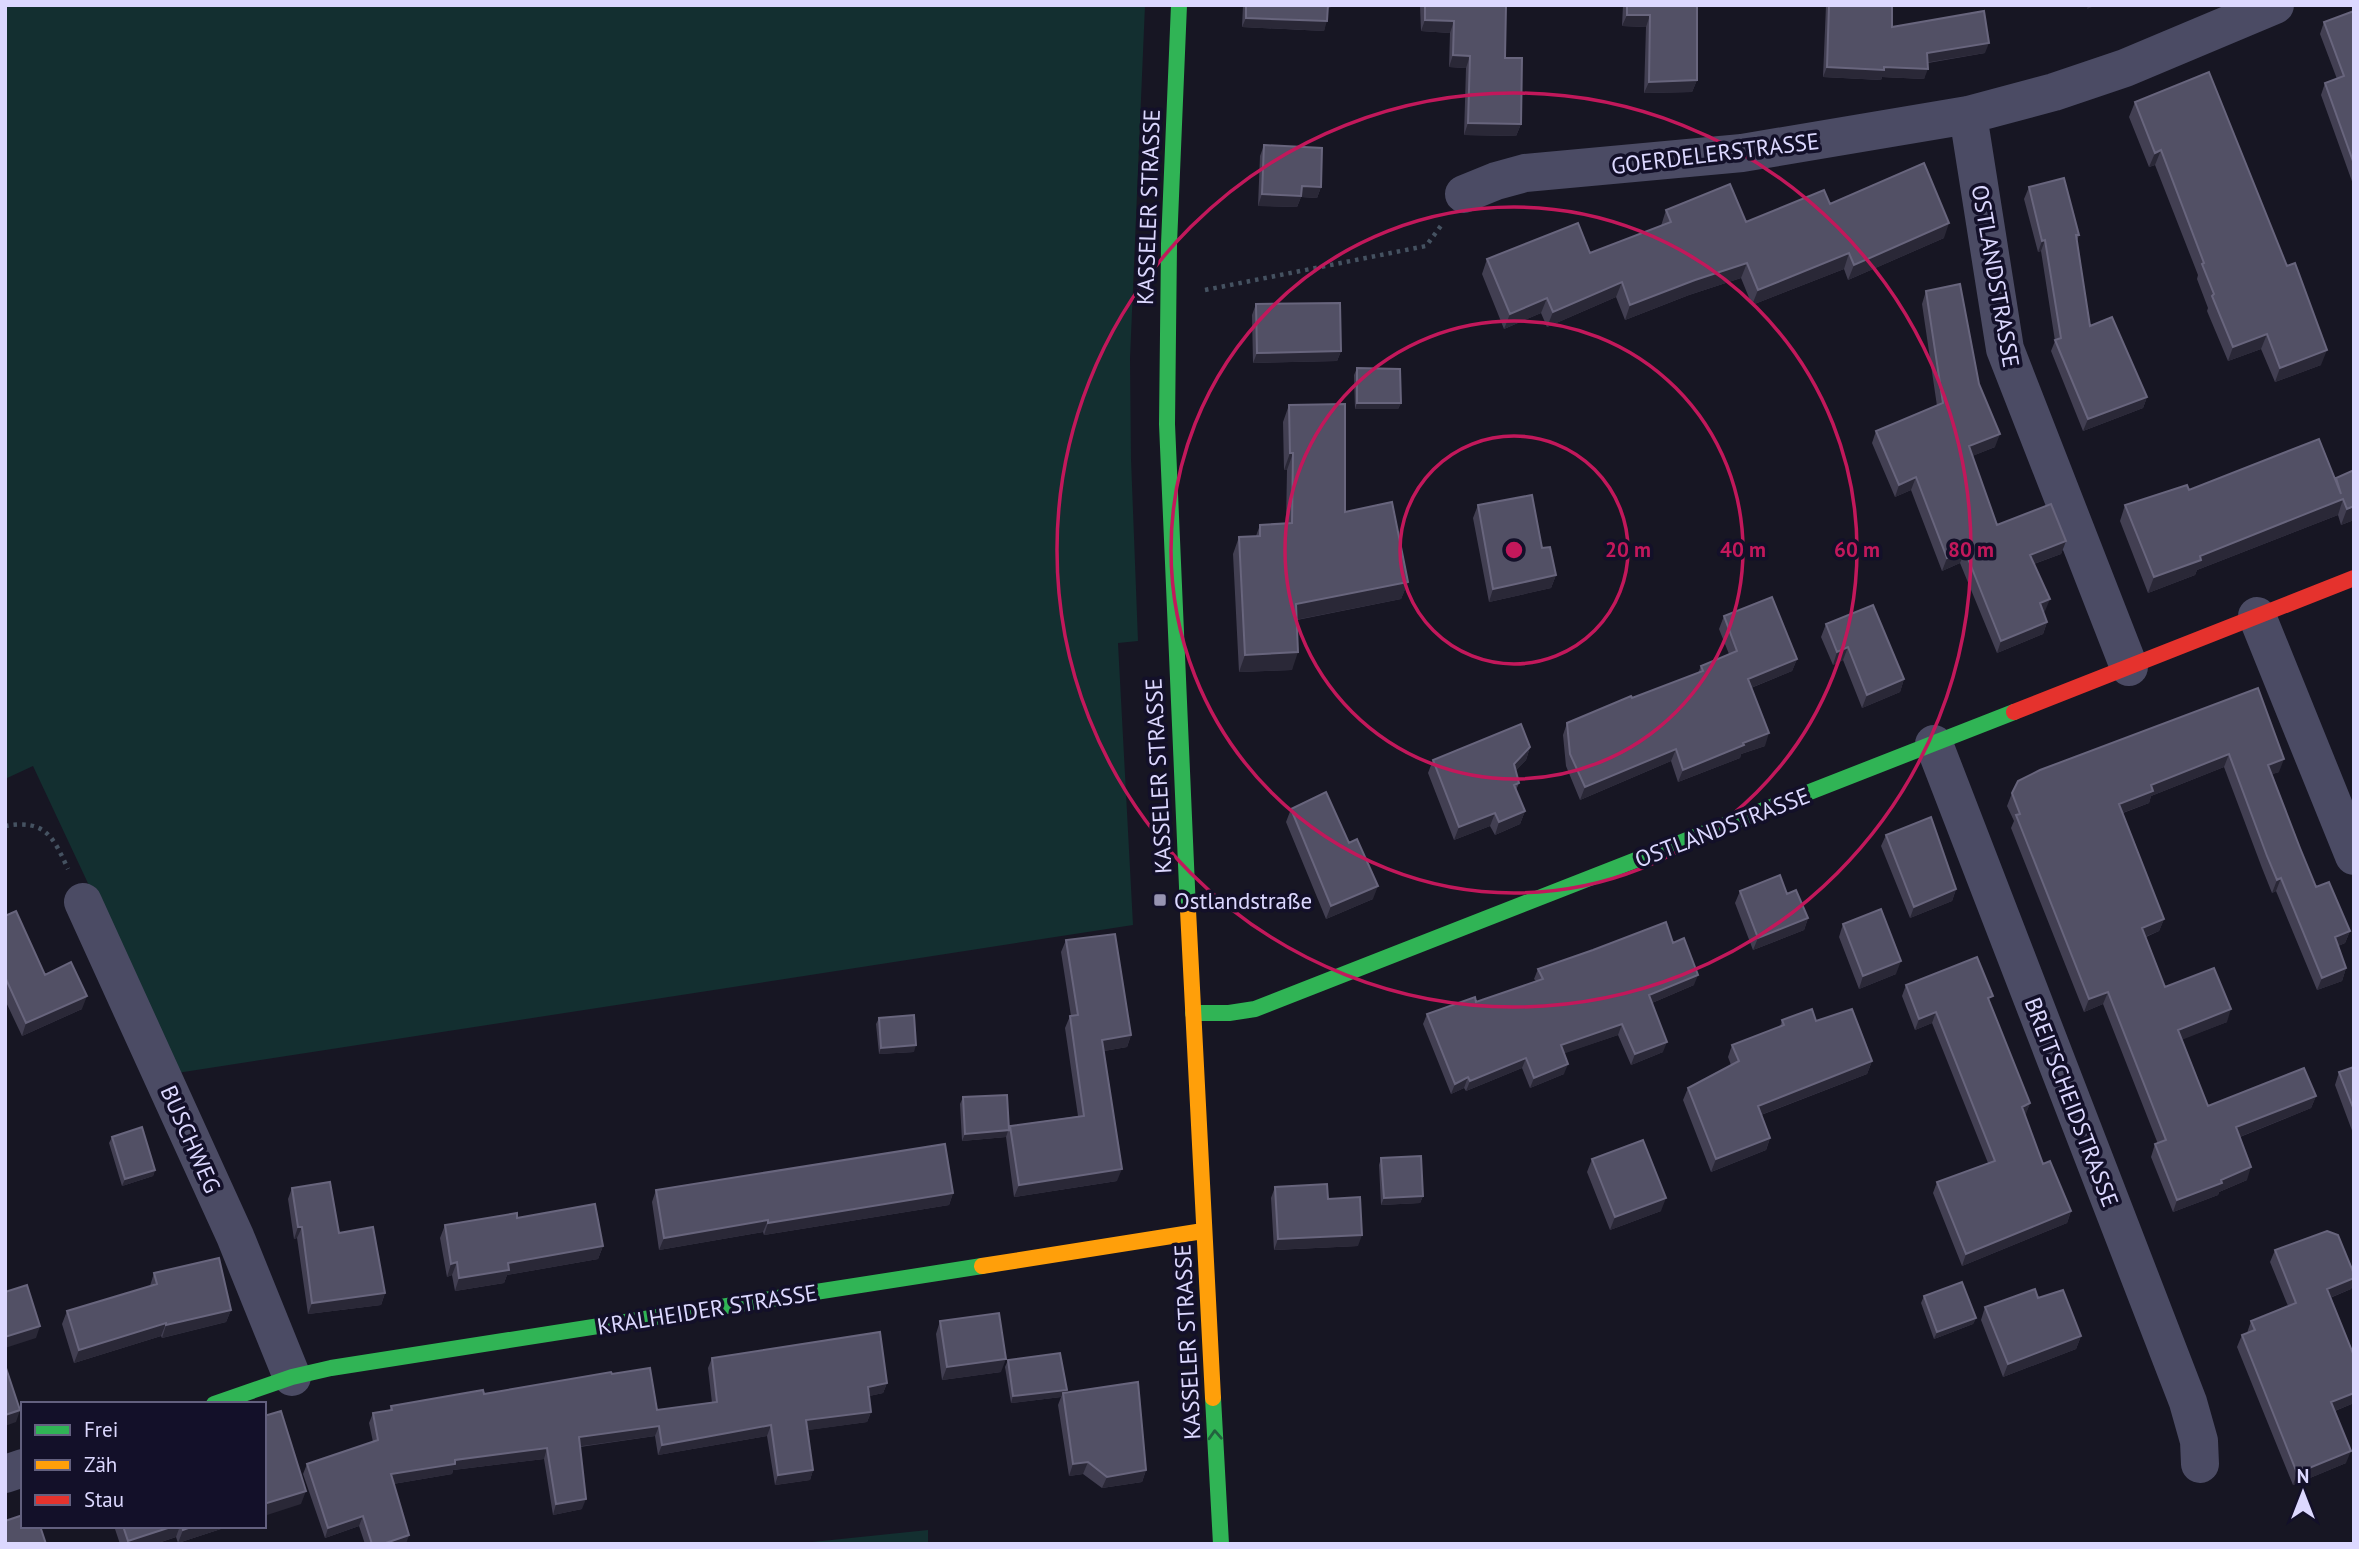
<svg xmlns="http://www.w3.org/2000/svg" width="2359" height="1549" font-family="'PT Sans',sans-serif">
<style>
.green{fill:#132f30}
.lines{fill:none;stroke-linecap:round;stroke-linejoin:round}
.path{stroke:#455261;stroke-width:4.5;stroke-dasharray:3.5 5;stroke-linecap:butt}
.street{stroke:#4b4b64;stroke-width:38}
.fast{stroke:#30b455;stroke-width:16}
.slow{stroke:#ff9f0a;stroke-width:16}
.jam{stroke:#e5322d;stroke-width:16}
.wall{fill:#423f52}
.shaded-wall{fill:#2a2837}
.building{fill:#525065;stroke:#68657d;stroke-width:2}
.oneway{stroke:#22623f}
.ring{fill:none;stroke:#c2185b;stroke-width:3.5}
.poi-dot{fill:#9794b2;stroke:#131029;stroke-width:2.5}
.labels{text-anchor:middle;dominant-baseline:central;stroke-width:7;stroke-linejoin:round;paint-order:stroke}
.street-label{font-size:23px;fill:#dcd8ff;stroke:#131029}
.poi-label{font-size:23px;fill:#dcd8ff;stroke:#131029;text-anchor:start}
.centre{fill:#c2185b;stroke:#131029;stroke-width:3.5}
.ring-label{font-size:21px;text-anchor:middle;font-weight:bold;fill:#c2185b;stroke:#131029;stroke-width:7;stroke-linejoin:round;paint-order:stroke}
</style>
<rect width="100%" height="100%" fill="#171623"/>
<!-- green -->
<path class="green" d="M5 5H1145L1130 359 1131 459 1138 641 1118 643 1133 925 177 1073 33 766 5 779Z
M928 1530V1544H793Z"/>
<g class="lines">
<!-- path -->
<path class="path" d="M1205 290 1426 246 1443 223
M5 826C46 819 53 837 68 869"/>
<!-- street -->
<path class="street" d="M1968 115 2005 349 2129 667
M1464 194 1496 181 1525 173 1742 153 1968 115 2054 92 2125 68 2275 5
M2257 616 2354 856
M1934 744 2188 1402 2199 1441 2200 1464
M83 902 235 1236 292 1377
M5 1474 23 1468"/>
<!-- fast -->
<path class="fast" d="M1179 5 1169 244 1167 424 1188 910
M1193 1013H1229L1255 1009 2014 712
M1213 1398 1221 1544
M214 1404 292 1377 331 1368 982 1266"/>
<!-- slow -->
<path class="slow" d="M1188 910 1213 1398
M982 1266 1203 1231"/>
<!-- jam -->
<path class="jam" d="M2014 712 2354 578"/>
</g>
<!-- wall -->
<path class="wall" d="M1243 5H1337L1328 8 1324 31 1242 27Z
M1420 5H1506L1505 58 1521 124 1516 136 1464 135 1466 68 1449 67 1450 33 1421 31Z
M1623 5H1697V80L1692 92 1644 93 1646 27 1622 26Z
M1826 5H1892V27L1985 53 1928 63 1924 79 1882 77 1881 80 1823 77Z
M2354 11V187L2321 95 2325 83 2337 79 2320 34 2324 22Z
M2135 102 2321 365 2275 382 2261 349 2228 361 2207 311 2208 308 2197 279 2198 275 2155 165 2149 167 2129 117Z
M1264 145 1321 187 1317 198 1301 197 1297 207 1258 206 1260 156Z
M2029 187 2079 235 2077 241 2090 326 2147 397 2143 408 2083 431 2051 351 2055 341 2041 251 2038 252 2024 199Z
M1830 204 1944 238 1848 280 1844 269 1752 305 1741 278 1689 295 1625 320 1616 297 1547 327 1541 313 1504 329 1482 274 1487 259 1590 253 1661 226 1666 210 1746 222Z
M1926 291 1979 384 1995 447 1972 456 1997 525 2066 541 2061 554 2034 564 2045 611 2043 612 2047 622 2043 634 1997 653 1960 563 1942 571 1911 490 1895 497 1872 443 1876 431 1937 406 1922 304Z
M1256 304 1341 351 1337 361 1253 363 1252 315Z
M1357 368 1401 403 1398 409H1355L1354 375Z
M1289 405 1345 512 1408 582 1401 599 1297 620 1292 670 1239 672 1233 554 1239 537 1256 536 1260 525 1286 524 1287 470H1284L1283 422Z
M2335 479 2354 520 2341 525 2338 515 2197 570 2195 575 2148 593 2120 521 2125 505 2189 490Z
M1478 505 1542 548 1556 575 1551 588 1489 602 1473 518Z
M1724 616 1797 659 1792 671 1751 688 1765 746 1741 754 1740 758 1678 782 1671 761 1580 800 1566 766 1563 735 1567 723 1698 673 1701 666 1729 654 1719 629Z
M1826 624 1904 679 1900 692 1862 708 1843 660 1833 665 1821 637Z
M2258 688 2279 772 2272 774 2300 848 2316 887 2350 931 2345 943 2338 946 2346 968 2342 981 2317 990 2276 891 2272 893 2262 868 2224 767 2151 796 2149 803 2123 813 2164 919 2159 931 2146 937 2165 987 2227 1022 2182 1039 2208 1106 2316 1096 2311 1108 2240 1137 2247 1180 2219 1192 2218 1195 2173 1212 2151 1157 2155 1144H2158L2103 1004 2084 1012 2011 828 2014 821 2007 806 2012 793Z
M1530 747 1526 760 1516 770 1519 783 1516 790 1525 811 1520 824 1495 835 1490 826 1454 840 1428 773 1433 760Z
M1291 809 1373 899 1326 919 1286 822Z
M1886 835 1956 889 1952 901 1910 918 1881 846Z
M1740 891 1808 918 1804 930 1753 950 1735 903Z
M5 916 45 975 82 1009 22 1036 5 1000Z
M1843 924 1896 974 1859 989 1839 937Z
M1066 940 1131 1035 1127 1047 1104 1051 1117 1181 1014 1197 1006 1137 962 1141 960 1104 963 1097 1009 1129 1010 1126 1078 1116 1065 1028 1070 1016H1071L1061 952Z
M1673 943 1694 985 1652 1003 1663 1052 1631 1065 1618 1035 1564 1053V1074L1530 1088 1522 1068 1466 1091 1464 1088 1451 1094 1423 1024 1427 1014 1476 1002 1536 981 1534 979 1538 969Z
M1906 985 1990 1003 2030 1103 2025 1115 2043 1164 2071 1211 2067 1223 1962 1266 1933 1193 1937 1182 1988 1163 1932 1023 1915 1030 1902 996Z
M879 1018 914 1052 879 1054 876 1024Z
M1782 1020 1816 1021 1872 1061 1867 1074 1761 1115 1770 1138 1766 1150 1711 1172 1683 1100 1688 1088 1731 1065 1728 1057 1732 1045 1780 1027Z
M2354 1067V1136L2335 1085 2339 1072Z
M112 1137 155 1170 153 1176 122 1186 109 1143Z
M1381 1158 1423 1196 1420 1203 1381 1205 1379 1165Z
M1592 1159 1661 1211 1610 1230 1587 1172Z
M1275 1187 1328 1199 1358 1246 1274 1250 1271 1198Z
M292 1188 339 1233 385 1293 381 1305 308 1314 297 1238 294 1239 288 1199Z
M656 1190 953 1193 949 1205 764 1235 763 1232 659 1250 652 1202Z
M517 1218 603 1246 598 1259 507 1275 504 1283 455 1291 452 1275 447 1277 440 1238 445 1225Z
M2275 1250 2354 1274V1282L2351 1289 2330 1298 2354 1403 2335 1411 2346 1463 2293 1485 2237 1347 2242 1335 2247 1333 2251 1321 2288 1306 2270 1262Z
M154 1273 231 1310 226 1322 162 1338 161 1336 74 1363 62 1324 67 1311 150 1286Z
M1924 1296 1976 1318 1973 1324 1934 1339 1921 1303Z
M2038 1298 2081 1336 2076 1349 2003 1377 1981 1320 1985 1307Z
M940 1321 1001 1372 942 1380 936 1334Z
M712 1358 887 1383 883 1393 869 1396 871 1412 867 1422 807 1430 813 1470 810 1480 775 1485 767 1436 658 1455 655 1436 580 1447 582 1509 553 1515 544 1459 453 1470 452 1474 393 1484 406 1544H365L359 1526 325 1538 303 1474 307 1464 373 1442 369 1423 373 1413 390 1410 391 1406 484 1394 612 1374 657 1410 712 1403 708 1368Z
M1008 1360 1066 1392 1146 1470 1142 1482 1102 1488 1083 1474 1069 1476 1058 1405 1061 1397 1011 1403 1005 1367Z
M114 1526H230L178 1543 176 1537 155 1544H120Z"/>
<!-- shaded-wall -->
<path class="shaded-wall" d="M2088 5H2097L2087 9Z
M1627 15H1650L1646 27 1622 26Z
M1246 18 1327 21 1324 31 1242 27Z
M1425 20 1454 21 1450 33 1421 31Z
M1989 43 1985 53 1924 63 1927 53Z
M1453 55 1470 56 1466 68 1449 67Z
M1827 67H1884L1928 69 1924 79 1882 77 1881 80 1823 77Z
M1697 80 1692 92 1644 93 1649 82Z
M1468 123 1521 124 1516 136 1464 135Z
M2161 150 2155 165 2149 167 2155 153Z
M1302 186 1321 187 1317 198 1301 197 1297 207 1258 206 1262 194Z
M1949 223 1944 238 1848 280 1854 265Z
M2045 240 2041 251 2038 252 2042 241Z
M1849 253 1844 269 1752 305 1758 290Z
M1747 263 1741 278 1689 295 1625 320 1630 305 1695 280Z
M1622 282 1616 297 1547 327 1553 312Z
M1547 298 1541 313 1504 329 1510 314Z
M2267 334 2261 349 2228 361 2233 347Z
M2327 350 2321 365 2275 382 2280 368Z
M1341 351 1337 361 1253 363 1257 353Z
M2147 397 2143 408 2083 431 2088 419Z
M1357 403H1401L1398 409H1355Z
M2000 434 1995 447 1965 459 1969 446Z
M1290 453H1293L1287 470H1284Z
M1916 477 1911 490 1895 497 1899 485Z
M2343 499 2338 515 2197 570 2195 575 2148 593 2154 577 2200 556Z
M2354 506V520L2341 525 2347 509Z
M2066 541 2061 554 2025 567 2030 555Z
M1965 551 1960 563 1942 571 1947 558Z
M1556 575 1551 588 1489 602 1493 589Z
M1408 582 1401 599 1290 621 1296 604Z
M2050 599 2045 611 2035 615 2040 603Z
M2047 622 2043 634 1997 653 2001 641Z
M1848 647 1843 660 1833 665 1837 652Z
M1298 652 1292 670 1239 672 1245 655Z
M1797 659 1792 671 1743 691 1748 679Z
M1904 679 1900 692 1862 708 1867 695Z
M1769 733 1765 746 1741 754 1740 758 1678 782 1683 770 1743 743Z
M1530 747 1526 760 1510 777 1514 764Z
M1676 749 1671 761 1580 800 1585 787Z
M2229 754 2224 767 2151 796 2149 803 2114 816 2119 804 2151 785Z
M2284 759 2279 772 2264 777 2268 765Z
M1525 811 1520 824 1495 835 1499 822Z
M1495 813 1490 826 1454 840 1459 827Z
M2281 878 2276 891 2272 893 2277 880Z
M1378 886 1373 899 1326 919 1331 906Z
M1956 889 1952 901 1910 918 1914 907Z
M1808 918 1804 930 1753 950 1758 938Z
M2164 919 2159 931 2137 940 2142 928Z
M2350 931 2345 943 2330 950 2335 937Z
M1901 961 1896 974 1859 989 1863 976Z
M2346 968 2342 981 2317 990 2322 978Z
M1698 975 1694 985 1645 1006 1649 995Z
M2108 992 2103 1004 2084 1012 2089 999Z
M87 996 82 1009 22 1036 26 1023Z
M2231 1009 2227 1022 2174 1043 2178 1030Z
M1936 1012 1932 1023 1915 1030 1919 1019Z
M1622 1024 1618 1035 1557 1056 1561 1045Z
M1131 1035 1127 1047 1098 1052 1102 1040Z
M1667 1042 1663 1052 1631 1065 1635 1054Z
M916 1045 914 1052 879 1054 881 1048Z
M1526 1058 1522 1068 1466 1091 1470 1081Z
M1872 1061 1867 1074 1753 1118 1758 1106Z
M1568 1064 1564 1074 1530 1088 1534 1078Z
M1468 1077 1464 1088 1451 1094 1455 1084Z
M2316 1096 2311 1108 2232 1140 2236 1127Z
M2030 1103 2026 1114 2018 1118 2022 1107Z
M1008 1131 1006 1137 962 1141 965 1134Z
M1770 1138 1766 1150 1711 1172 1716 1159Z
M2251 1167 2247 1180 2219 1192 2218 1195 2173 1212 2177 1200Z
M1122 1169 1117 1181 1014 1197 1019 1185Z
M155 1170 153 1176 122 1186 125 1179Z
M953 1193 949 1205 764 1235 768 1223Z
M1423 1196 1420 1203 1381 1205 1384 1198Z
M1666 1198 1661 1211 1610 1230 1615 1217Z
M2071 1211 2067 1223 1962 1266 1966 1254Z
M768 1220 763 1232 659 1250 664 1238Z
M298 1227H302L297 1238 294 1239Z
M1362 1235 1358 1246 1274 1250 1278 1239Z
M603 1246 598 1259 507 1275 504 1283 455 1291 459 1278 508 1263Z
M457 1262 452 1275 447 1277 451 1264Z
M2354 1278V1282L2351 1289 2322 1301 2327 1289Z
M385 1293 381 1305 308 1314 312 1303Z
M231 1310 226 1322 162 1338 166 1325Z
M1976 1318 1973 1324 1934 1339 1937 1332Z
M166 1323 161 1336 74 1363 79 1350Z
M40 1326 36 1338 5 1348V1337Z
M2081 1336 2076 1349 2003 1377 2008 1364Z
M1006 1359 1001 1372 942 1380 947 1367Z
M887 1383 883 1393 865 1397 868 1387Z
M1067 1390 1065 1397 1063 1393 1061 1397 1011 1403 1013 1396Z
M2354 1393V1403L2327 1414 2331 1402Z
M20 1410 16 1422 5 1426V1415Z
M871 1412 867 1422 802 1431 806 1420Z
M771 1425 767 1436 658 1455 662 1445Z
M659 1426 655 1436 575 1447 579 1437Z
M547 1448 544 1459 453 1470 452 1474 387 1485 391 1474 455 1460Z
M2351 1451 2346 1463 2293 1485 2297 1473Z
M1088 1462 1083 1474 1069 1476 1073 1464Z
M813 1470 810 1480 775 1485 778 1475Z
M1146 1470 1142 1482 1102 1488 1107 1477Z
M306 1491 301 1504 264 1516V1504Z
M586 1499 582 1509 553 1515 556 1504Z
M363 1516 359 1526 325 1538 328 1528Z
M174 1526H180L176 1537 155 1544H127L128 1541Z
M194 1526H230L178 1543 183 1530Z
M409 1535 406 1544H383Z"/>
<!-- building -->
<path class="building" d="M1246 5H1328L1327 21 1246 18Z
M1425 5H1506L1505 58H1522L1521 124 1468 123 1470 56 1453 55 1454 21 1425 20Z
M1627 5H1697V80L1649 82 1650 15H1627Z
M1829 5H1892V27L1984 11 1989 43 1927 53 1928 69 1884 67V70L1827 67Z
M2354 11V164L2325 83 2344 76 2324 22Z
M2209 72 2287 266 2295 263 2327 350 2280 368 2267 334 2233 347 2212 296 2214 294 2202 264 2204 263 2161 150 2155 153 2135 102Z
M1264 145 1322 148 1321 187 1302 186 1301 196 1262 194Z
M1924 163 1949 223 1854 265 1849 253 1758 290 1747 263 1695 280 1630 305 1622 282 1553 312 1547 298 1510 314 1487 259 1578 223 1590 253 1671 222 1666 210 1730 184 1746 222 1824 190 1830 204Z
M2064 178 2079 235H2076L2090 326 2112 317 2147 397 2088 419 2055 340 2061 338 2045 240 2042 241 2029 187Z
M1960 284 1979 384 2000 434 1969 446 1997 525 2051 504 2066 541 2030 555 2050 599 2040 603 2047 622 2001 641 1965 551 1947 558 1916 477 1899 485 1876 431 1943 403 1926 291Z
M1340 303 1341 351 1257 353 1256 304Z
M1357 368 1400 369 1401 403H1357Z
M1345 404V512L1392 502 1408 582 1296 604 1298 652 1245 655 1239 537 1260 536V525L1292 523 1293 453H1290L1289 405Z
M2319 439 2341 494 2336 478 2354 470V506L2347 509 2343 499 2200 556 2201 560 2154 577 2125 505 2187 485 2189 490Z
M1532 495 1542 548 1550 547 1556 575 1493 589 1478 505Z
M1772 597 1797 659 1748 679 1769 733 1743 743 1744 745 1683 770 1676 749 1585 787 1570 754 1567 723 1631 696 1632 698 1703 671 1701 666 1737 651 1724 616Z
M1873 605 1904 679 1867 695 1848 647 1837 652 1826 624Z
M2258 688 2284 759 2268 765 2300 848 2316 887 2329 882 2350 931 2335 937 2346 968 2322 978 2281 878 2277 880 2267 856 2229 754 2151 785 2153 791 2119 804 2164 919 2142 928 2165 987 2214 968 2231 1009 2178 1030 2208 1106 2304 1068 2316 1096 2236 1127 2251 1167 2221 1180 2222 1183 2177 1200 2155 1144 2166 1140 2108 992 2089 999 2016 815 2020 814 2012 793 2018 781 2040 770Z
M1521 724 1530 747 1514 764 1519 783 1514 785 1525 811 1499 822 1495 813 1459 827 1433 760Z
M1326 792 1349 843 1357 839 1378 886 1331 906 1291 809Z
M1931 817 1956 889 1914 907 1886 835Z
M1780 875 1787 894 1796 890 1808 918 1758 938 1740 891Z
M1881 909 1901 961 1863 976 1843 924Z
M16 911 45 975 71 962 87 996 26 1023 5 977V916Z
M1666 922 1673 943 1684 938 1698 975 1649 995 1667 1042 1635 1054 1622 1024 1561 1045 1568 1064 1534 1078 1526 1058 1470 1081 1468 1077 1455 1084 1427 1014 1475 997 1476 1002 1543 979 1538 969 1593 950Z
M1115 934 1131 1035 1102 1040 1122 1169 1019 1185 1010 1126 1084 1116 1070 1016 1078 1015 1066 940Z
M1977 957 1993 996 1988 998 2030 1103 2022 1107 2043 1164 2050 1161 2071 1211 1966 1254 1937 1182 1995 1161 1936 1012 1919 1019 1906 985Z
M1812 1009 1816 1021 1852 1009 1872 1061 1758 1106 1770 1138 1716 1159 1688 1088 1739 1061 1732 1045 1784 1025 1782 1020Z
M914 1015 916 1045 881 1048 879 1018Z
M2354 1067V1110L2339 1072Z
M1007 1095 1009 1130 965 1134 963 1097Z
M142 1127 155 1170 125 1179 112 1137Z
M1643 1140 1666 1198 1615 1217 1592 1159Z
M945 1144 953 1193 768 1223V1220L664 1238 656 1190Z
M1421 1156 1423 1196 1384 1198 1381 1158Z
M330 1182 339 1233 373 1227 385 1293 312 1303 302 1227H298L292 1188Z
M1327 1184 1328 1199 1360 1197 1362 1235 1278 1239 1275 1187Z
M595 1204 603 1246 508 1263 509 1270 459 1278 457 1262 451 1264 445 1225 517 1213V1218Z
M2327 1231 2338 1235 2354 1274V1278L2327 1289 2354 1356V1393L2331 1402 2351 1451 2297 1473 2242 1335 2255 1330 2251 1321 2296 1303 2275 1250Z
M219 1258 231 1310 166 1325V1323L79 1350 67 1311 157 1284 154 1273Z
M1962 1282 1976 1318 1937 1332 1924 1296Z
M27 1285 40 1326 5 1337V1292Z
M2035 1289 2038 1298 2063 1290 2081 1336 2008 1364 1985 1307Z
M999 1313 1006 1359 947 1367 940 1321Z
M880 1332 887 1383 868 1387 871 1412 806 1420 813 1470 778 1475 771 1425 662 1445 659 1426 579 1437 586 1499 556 1504 547 1448 455 1460V1464L391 1474 409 1535 383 1544H372L363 1516 328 1528 307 1464 378 1440 373 1413 392 1410 391 1406 483 1390 484 1394 611 1372 612 1374 650 1368 657 1410 717 1402 712 1358Z
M1060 1353 1067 1390 1013 1396 1008 1360Z
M5 1365 20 1410 5 1415Z
M1138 1382 1146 1470 1107 1477 1088 1462 1073 1464 1063 1393Z
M281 1411 306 1491 264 1504V1416Z
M23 1515V1526H40L46 1544H5V1521Z
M123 1526H174L128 1541Z
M182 1526H194L183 1530Z"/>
<!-- one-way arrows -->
<defs><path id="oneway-chevron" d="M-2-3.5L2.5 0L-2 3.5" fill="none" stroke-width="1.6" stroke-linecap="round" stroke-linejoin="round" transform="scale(1.75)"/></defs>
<use class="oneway" href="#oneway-chevron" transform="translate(1215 1435) rotate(-93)"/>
<!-- distance rings -->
<g class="ring">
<circle cx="1514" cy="550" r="114"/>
<circle cx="1514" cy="550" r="229"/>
<circle cx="1514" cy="550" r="343"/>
<circle cx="1514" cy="550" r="457"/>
</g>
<!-- markers -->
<rect class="poi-dot" x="1153" y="893" width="14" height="14" rx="3.5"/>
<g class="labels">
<!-- street labels -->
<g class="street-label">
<text transform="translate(1715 153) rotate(-7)">GOERDELERSTRASSE</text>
<text transform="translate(1148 207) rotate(-88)">KASSELER STRASSE</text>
<text transform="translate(1996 276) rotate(80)">OSTLANDSTRASSE</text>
<text transform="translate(1158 776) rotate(-93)">KASSELER STRASSE</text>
<text transform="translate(1722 827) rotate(-21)">OSTLANDSTRASSE</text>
<text transform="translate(2072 1102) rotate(69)">BREITSCHEIDSTRASSE</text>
<text transform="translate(191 1139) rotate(66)">BUSCHWEG</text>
<text transform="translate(707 1309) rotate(-9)">KRALHEIDER STRASSE</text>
<text transform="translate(1187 1342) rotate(-93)">KASSELER STRASSE</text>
</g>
<!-- poi labels -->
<g class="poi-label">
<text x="1174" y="900">Ostlandstraße</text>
</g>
</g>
<circle cx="1514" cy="550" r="10" class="centre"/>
<g class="ring-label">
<text x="1628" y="557">20 m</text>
<text x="1743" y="557">40 m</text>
<text x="1857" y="557">60 m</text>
<text x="1971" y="557">80 m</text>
</g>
<!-- border -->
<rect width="2359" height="1549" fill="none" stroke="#dcd8ff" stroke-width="14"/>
<!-- legend -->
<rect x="21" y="1402" width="245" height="126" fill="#131029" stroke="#63607f" stroke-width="2"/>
<rect x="35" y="1425" width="35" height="10" fill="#30b455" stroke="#63607f" stroke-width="2"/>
<text x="84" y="1437" font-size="21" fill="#dcd8ff">Frei</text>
<rect x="35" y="1460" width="35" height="10" fill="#ff9f0a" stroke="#63607f" stroke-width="2"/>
<text x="84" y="1472" font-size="21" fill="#dcd8ff">Zäh</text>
<rect x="35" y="1495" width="35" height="10" fill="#e5322d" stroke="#63607f" stroke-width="2"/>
<text x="84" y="1507" font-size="21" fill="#dcd8ff">Stau</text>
<!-- north arrow -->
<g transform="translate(2303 1493)" stroke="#131029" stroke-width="5" paint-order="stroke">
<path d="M0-5L12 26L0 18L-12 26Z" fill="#dcd8ff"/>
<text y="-10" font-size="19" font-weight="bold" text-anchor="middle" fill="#dcd8ff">N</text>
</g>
</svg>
